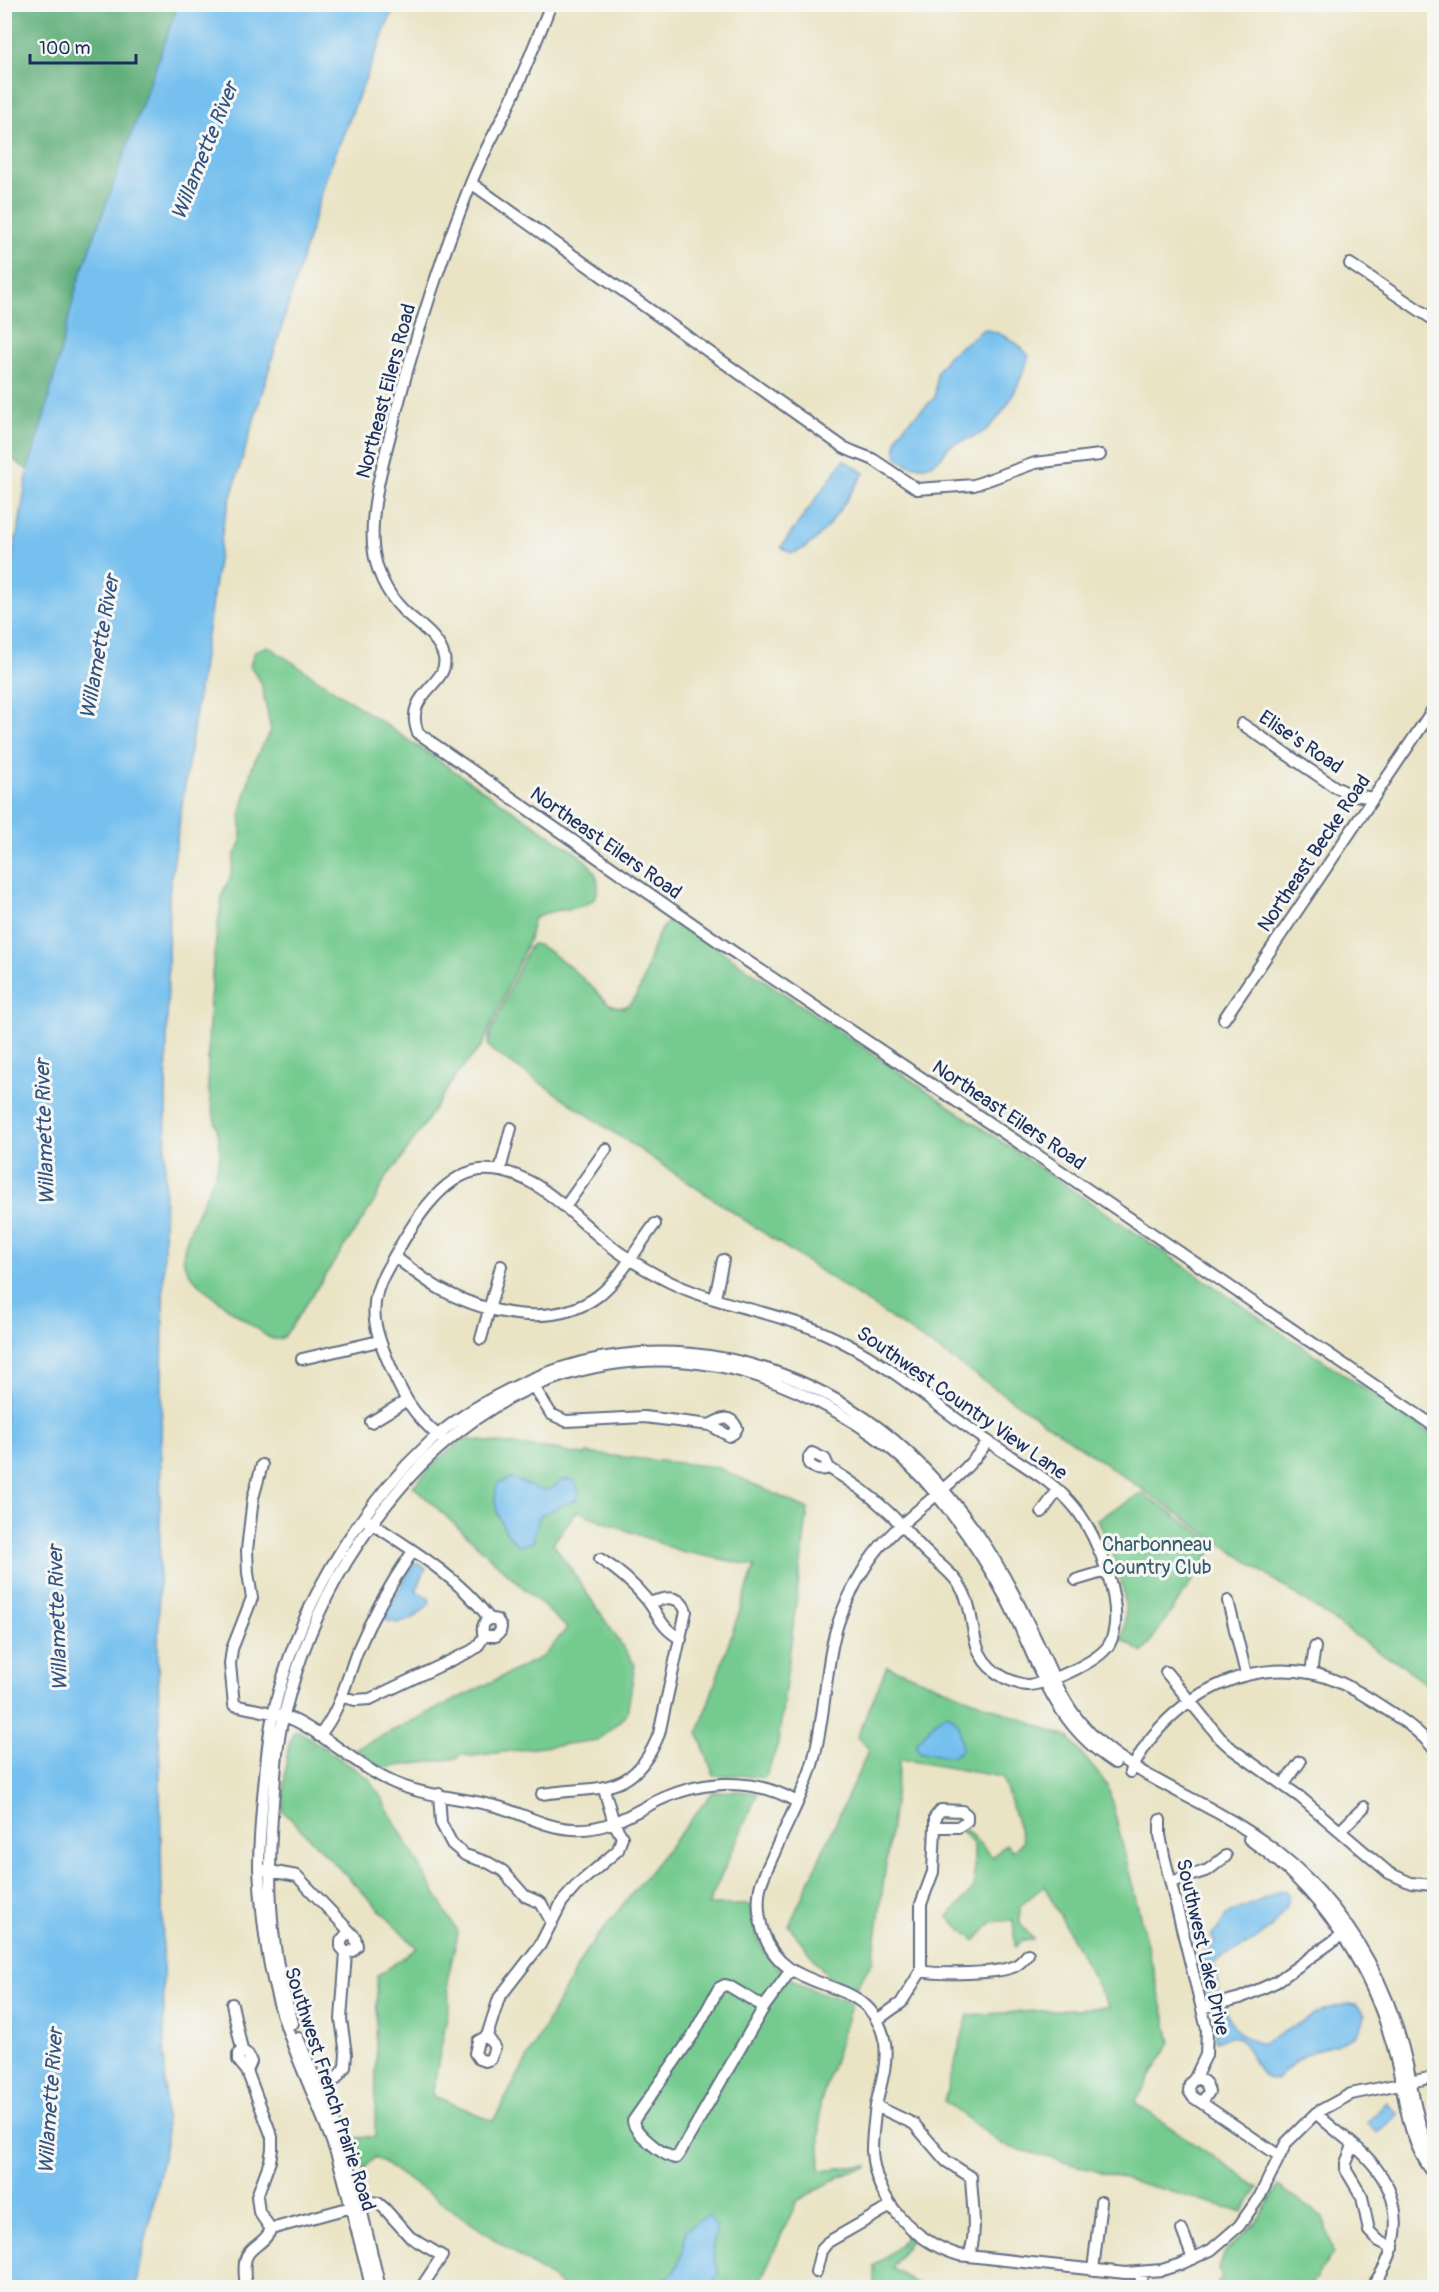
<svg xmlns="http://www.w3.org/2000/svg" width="1439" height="2292" font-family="Pangolin,sans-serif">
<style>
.green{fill:#75cb8f;stroke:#487d76;stroke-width:1.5}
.forest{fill:#60af7a;stroke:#3e6f6c;stroke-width:1.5}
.water{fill:#75c0ef;stroke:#4878a6;stroke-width:1.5}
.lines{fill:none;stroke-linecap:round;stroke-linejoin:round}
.minor-casing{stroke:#636e82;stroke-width:14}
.minor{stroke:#fff;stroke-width:10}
.labels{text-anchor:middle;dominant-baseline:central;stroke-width:6;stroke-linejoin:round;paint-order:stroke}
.street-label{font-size:20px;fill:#1b2f5e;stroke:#f6f6f2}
.park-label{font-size:20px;fill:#365e6d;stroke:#f6f6f2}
.water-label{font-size:21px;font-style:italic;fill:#325382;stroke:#f6f6f2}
</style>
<rect width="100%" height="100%" fill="#f6f6f2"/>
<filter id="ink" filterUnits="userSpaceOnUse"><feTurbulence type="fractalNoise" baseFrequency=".0167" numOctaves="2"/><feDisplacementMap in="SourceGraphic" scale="12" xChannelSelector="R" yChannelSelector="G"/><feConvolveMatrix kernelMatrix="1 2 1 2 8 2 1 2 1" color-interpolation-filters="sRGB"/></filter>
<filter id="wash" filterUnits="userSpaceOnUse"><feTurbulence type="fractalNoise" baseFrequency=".008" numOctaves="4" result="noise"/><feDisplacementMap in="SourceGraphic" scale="24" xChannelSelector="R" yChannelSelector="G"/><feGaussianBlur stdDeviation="1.35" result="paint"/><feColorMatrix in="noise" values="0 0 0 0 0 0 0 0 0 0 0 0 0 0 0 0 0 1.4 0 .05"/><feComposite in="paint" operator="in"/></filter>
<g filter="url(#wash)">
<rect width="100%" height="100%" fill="#eae4c5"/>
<!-- green -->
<path class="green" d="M268 646 575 852C586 861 597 869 598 885 599 918 549 903 533 920L529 939 483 1044 455 1077 400 1161 386 1177 373 1204 286 1334C280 1342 273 1340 265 1335 246 1320 190 1285 184 1263 178 1239 214 1188 219 1160 223 1135 209 1108 208 1083 207 1019 212 955 223 892L230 878 235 854 241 844V812L252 767 261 747 271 731 261 682 250 666 255 651Z
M670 921 680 923 1434 1436V1689L1413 1675 1404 1665 1388 1658 980 1378 494 1052 488 1045 490 1034 527 951 532 944C546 944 579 975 590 985 601 996 606 1007 624 1007 649 999 645 937 670 921Z
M463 1439 561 1450 562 1452 585 1455 586 1453 716 1467 808 1509 778 1744 765 1778 739 1775 714 1776 698 1733 755 1566 680 1551 577 1511 553 1543 635 1665 627 1714 598 1740 472 1756 459 1754 458 1758 383 1768 355 1749 544 1656 567 1628 413 1486 438 1460Z
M1142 1493 1217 1544 1143 1653 1122 1640C1133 1601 1115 1553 1097 1519Z
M887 1666 1069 1738 1108 1786 1171 2042 1135 2103 1259 2188 1243 2212 1003 2145 944 2101 968 2015 1109 2007 1044 1886 1020 1906V1924L1033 1939 1023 1940 1015 1947 1013 1920 992 1922 975 1941 948 1917 974 1888V1845L960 1830H966L993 1857 1006 1844 1013 1851 1023 1841 1002 1777 900 1759 873 1961 856 1987 829 1978 789 1926 869 1749 857 1737Z
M295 1731H299L371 1780 458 1933 448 1977 449 2006 432 2095 493 2121 586 1951 713 1792 735 1791 758 1793 708 1905H750C753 1941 773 1974 808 1988 822 1994 837 1996 852 2003L820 2104V2170L867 2165V2167L848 2172 797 2201 757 2288 564 2287 375 2157 363 2170 353 2138 375 2137 377 1976 417 1948 283 1811C284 1795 285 1741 295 1731Z
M1278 2186 1323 2217 1333 2253 1309 2287H1215L1222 2277 1219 2269 1225 2252 1258 2220Z
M906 2235 910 2239 892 2268 922 2287H874V2266L900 2245Z"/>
<!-- forest -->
<path class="forest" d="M4 5H178L77 285 45 415 28 470 5 454Z"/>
<!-- water -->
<path class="water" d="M178 5H395L327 175 224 520 169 893 158 1661 166 2143 136 2287H5V588L19 526 28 470 45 414 77 285Z
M984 329C1002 333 1017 341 1029 356 1020 383 1005 419 980 434 971 440 957 440 949 447 945 449 944 455 940 458 926 470 914 468 898 459 887 429 918 417 935 397L937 372 948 356Z
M844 460 864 473C848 496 820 549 791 553L781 547Z
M509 1479C522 1478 533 1492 547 1490 560 1488 556 1475 574 1481L579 1493 577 1499 542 1514 538 1520 533 1542 519 1546C503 1532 489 1505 498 1483Z
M416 1563 426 1568 416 1591 429 1598 430 1602C419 1617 401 1630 383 1618L414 1564Z
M944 1715H950L959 1725 962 1749C952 1763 935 1752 921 1753L916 1747 917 1741 929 1730 937 1719Z
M1284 1890 1289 1896C1286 1915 1263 1936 1247 1945 1236 1951 1223 1955 1214 1962L1219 1996 1209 1998 1207 1996 1197 1958 1215 1942 1211 1936 1218 1929 1226 1915Z
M1348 2004 1356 2005 1365 2015C1361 2047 1327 2043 1305 2055 1294 2061 1285 2071 1276 2080L1264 2077C1256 2068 1245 2039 1236 2037 1230 2035 1222 2039 1217 2041L1212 2017 1216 2012 1226 2010C1232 2027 1244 2041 1263 2044L1325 2009Z
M1387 2102 1398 2114 1378 2133 1367 2123Z
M706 2216 710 2217 713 2224 717 2227 712 2250 719 2273 709 2288 646 2287C681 2280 680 2260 686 2230Z"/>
</g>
<g filter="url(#ink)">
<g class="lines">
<defs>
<path id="minor" d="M551 4C537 39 523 75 507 109 495 133 481 157 471 183 441 258 415 337 395 416 385 456 370 503 373 545 375 569 386 593 403 610 417 624 439 636 444 657 450 685 402 693 418 733L732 951 1046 1161 1434 1426
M471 183 843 447C854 453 864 455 874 460L917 489 974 485 1035 463 1100 455
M1350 264 1434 320
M1242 724 1335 787 1350 794 1373 798
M1224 1019 1434 708
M500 1170 511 1128
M565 1207 606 1149
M395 1257C410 1268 424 1280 440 1289 485 1313 552 1330 598 1296 622 1277 637 1247 655 1224
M715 1298 723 1260
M481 1339 501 1266
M302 1359 379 1341
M531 1382 551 1414 566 1421 644 1417 710 1425 729 1436 734 1433 737 1428C730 1414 721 1418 710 1425
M371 1422 406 1401
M441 1438C412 1414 402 1395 388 1361 374 1329 367 1304 386 1271 405 1237 437 1175 480 1170 531 1165 571 1215 607 1243 623 1256 641 1267 660 1277 711 1305 771 1310 824 1333 886 1360 934 1405 989 1442 1019 1463 1053 1480 1076 1509 1098 1537 1127 1608 1110 1643 1101 1661 1048 1684 1028 1685 1020 1685 1012 1681 1005 1678 961 1655 982 1616 958 1583 949 1570 935 1561 924 1550 911 1537 900 1522 886 1510 868 1493 849 1480 829 1468
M987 1442C956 1489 901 1514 869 1561 853 1586 839 1613 833 1642 824 1683 824 1725 812 1765 803 1795 787 1823 775 1851 770 1863 763 1875 760 1888 757 1903 759 1918 763 1932 786 2003 871 1967 885 2043 888 2064 880 2086 876 2106 874 2121 872 2136 872 2151 875 2200 913 2241 959 2255L1125 2273 1162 2270 1181 2264 1211 2250 1239 2226 1260 2196 1286 2143 1316 2113 1351 2094 1434 2077
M812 1453 825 1459 829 1468C820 1471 816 1470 809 1464V1457Z
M262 1465 253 1498 247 1550 248 1573 252 1598 232 1649 230 1664 234 1705C254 1710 277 1712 296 1721 328 1737 355 1764 388 1780 422 1797 463 1797 499 1807 523 1814 547 1828 573 1829 602 1831 625 1818 649 1805 696 1780 751 1775 797 1802
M1042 1512 1058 1490
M368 1521C411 1549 457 1576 489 1618
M600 1559C618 1570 633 1583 647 1600 660 1617 660 1627 681 1639
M1076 1580 1106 1571
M1228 1601 1246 1674
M1166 1672 1220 1738 1232 1749 1300 1797 1389 1873 1411 1883 1434 1885
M1311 1673 1315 1647
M342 1697 355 1700 370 1699 471 1651 477 1647 484 1636C481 1628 483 1623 489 1618L497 1620 501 1627 500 1632 496 1636H484
M319 1736C340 1711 346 1681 357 1652 372 1616 391 1583 413 1551
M1130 1772C1137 1761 1143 1747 1152 1737 1190 1690 1250 1662 1310 1673 1335 1677 1360 1692 1381 1706 1400 1718 1420 1731 1434 1749
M1284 1784 1300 1762
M439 1794 441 1823 452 1844 465 1855 489 1863 503 1871 525 1896 541 1903 552 1923
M542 1794C599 1785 633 1799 659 1734L686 1611C679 1593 665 1598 649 1603
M941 1810 962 1811 967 1815V1821L958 1827H935V1817Z
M1160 1820V1835L1164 1856 1207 2029 1206 2055 1195 2078
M1340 1831 1364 1807
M1249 1839C1327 1893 1380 1979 1399 2072 1406 2108 1410 2145 1434 2174
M264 1870 297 1876 355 1937 357 1946 352 1951 346 1953 341 1947V1941L348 1932
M1171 1882 1208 1870 1226 1856
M921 1971C939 1975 999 1974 1015 1966 1021 1963 1024 1959 1028 1954
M232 2004 242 2050
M764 2007 729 1986 725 1985 719 1988 693 2035 633 2121C634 2133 665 2157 676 2158L679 2154 764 2007 791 1970
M1202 2008 1240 1998 1276 1982 1346 1932
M877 2020 901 2003 921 1971V1904L933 1872 935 1827
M293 2023C267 1948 267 1868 274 1790 276 1765 277 1739 284 1715 297 1662 318 1608 347 1561 373 1520 402 1481 438 1449 540 1357 673 1335 798 1392 851 1417 899 1448 937 1495 964 1528 988 1564 1008 1602 1040 1665 1052 1723 1115 1763
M487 2036 499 1998 540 1945 562 1902 576 1886 618 1850 622 1837 614 1823 604 1789
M487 2036 495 2047 491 2059 485 2061 479 2059 475 2053 478 2041Z
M298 2038 343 2145 356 2188 380 2288
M247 2071 251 2062 248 2055 242 2050 238 2054V2060L247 2071 272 2137V2149L270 2161 257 2196 259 2212 271 2229
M314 2088 335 2080 345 2067 346 2054 341 2019 346 1953
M1202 2102 1209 2092C1207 2082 1203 2080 1195 2078L1190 2084 1189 2091 1193 2097 1278 2155
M876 2106 914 2124 946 2161 971 2177C972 2203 978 2232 969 2256
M1316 2113C1333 2130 1356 2144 1371 2162 1406 2202 1402 2248 1371 2288
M1353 2146 1346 2163V2170L1362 2197 1369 2231 1379 2241 1393 2248
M271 2229 359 2205 371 2202 378 2203 384 2208 410 2237 442 2256 421 2288
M1182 2230 1193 2259
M1093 2270 1101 2202
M816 2272 821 2251 828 2242 891 2206
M1140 2273 1142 2288
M246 2288C245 2278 243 2267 246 2258 250 2246 265 2244 271 2229
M371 2288C366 2260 357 2234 351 2207 345 2184 340 2161 331 2139 313 2092 290 2045 277 1996 266 1955 261 1910 259 1868 259 1844 261 1820 263 1797 266 1770 267 1742 273 1715 296 1612 353 1514 429 1443 452 1421 480 1404 508 1390 625 1330 757 1344 865 1418 910 1448 948 1492 979 1536 1004 1572 1023 1612 1041 1650 1053 1675 1062 1701 1081 1723 1117 1765 1170 1786 1218 1813 1256 1834 1291 1859 1320 1892 1365 1942 1394 2004 1408 2069 1415 2101 1418 2131 1434 2159"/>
</defs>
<!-- minor casing -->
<use href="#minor" class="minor-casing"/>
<!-- minor -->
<use href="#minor" class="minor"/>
</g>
</g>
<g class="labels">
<!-- street labels -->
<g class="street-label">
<text transform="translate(386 391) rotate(-75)">Northeast Eilers Road</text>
<text transform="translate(1301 742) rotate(34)">Elise's Road</text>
<text transform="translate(606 843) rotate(35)">Northeast Eilers Road</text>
<text transform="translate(1314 853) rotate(-56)">Northeast Becke Road</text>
<text transform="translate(1009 1115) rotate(34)">Northeast Eilers Road</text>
<text transform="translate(962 1403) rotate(35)">Southwest Country View Lane</text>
<text transform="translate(1203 1947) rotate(77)">Southwest Lake Drive</text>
<text transform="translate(330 2089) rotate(72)">Southwest French Prairie Road</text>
</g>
<!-- park labels -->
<g class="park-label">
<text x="1157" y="1544">Charbonneau<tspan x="1157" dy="23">Country Club</tspan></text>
</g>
<!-- water labels -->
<g class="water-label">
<text transform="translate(205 151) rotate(-68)">Willamette River</text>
<text transform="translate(100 647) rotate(-80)">Willamette River</text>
<text transform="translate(45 1132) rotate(-92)">Willamette River</text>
<text transform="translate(58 1618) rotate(-92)">Willamette River</text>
<text transform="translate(51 2101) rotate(-86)">Willamette River</text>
</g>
</g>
<!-- margin -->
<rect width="1439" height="2292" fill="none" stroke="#f6f6f2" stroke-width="24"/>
<!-- scale -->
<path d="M30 54v9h106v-9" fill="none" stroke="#1b2f5e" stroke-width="3"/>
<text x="39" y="54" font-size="18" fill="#1b2f5e" stroke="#f6f6f2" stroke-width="4.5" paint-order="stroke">100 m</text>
</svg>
